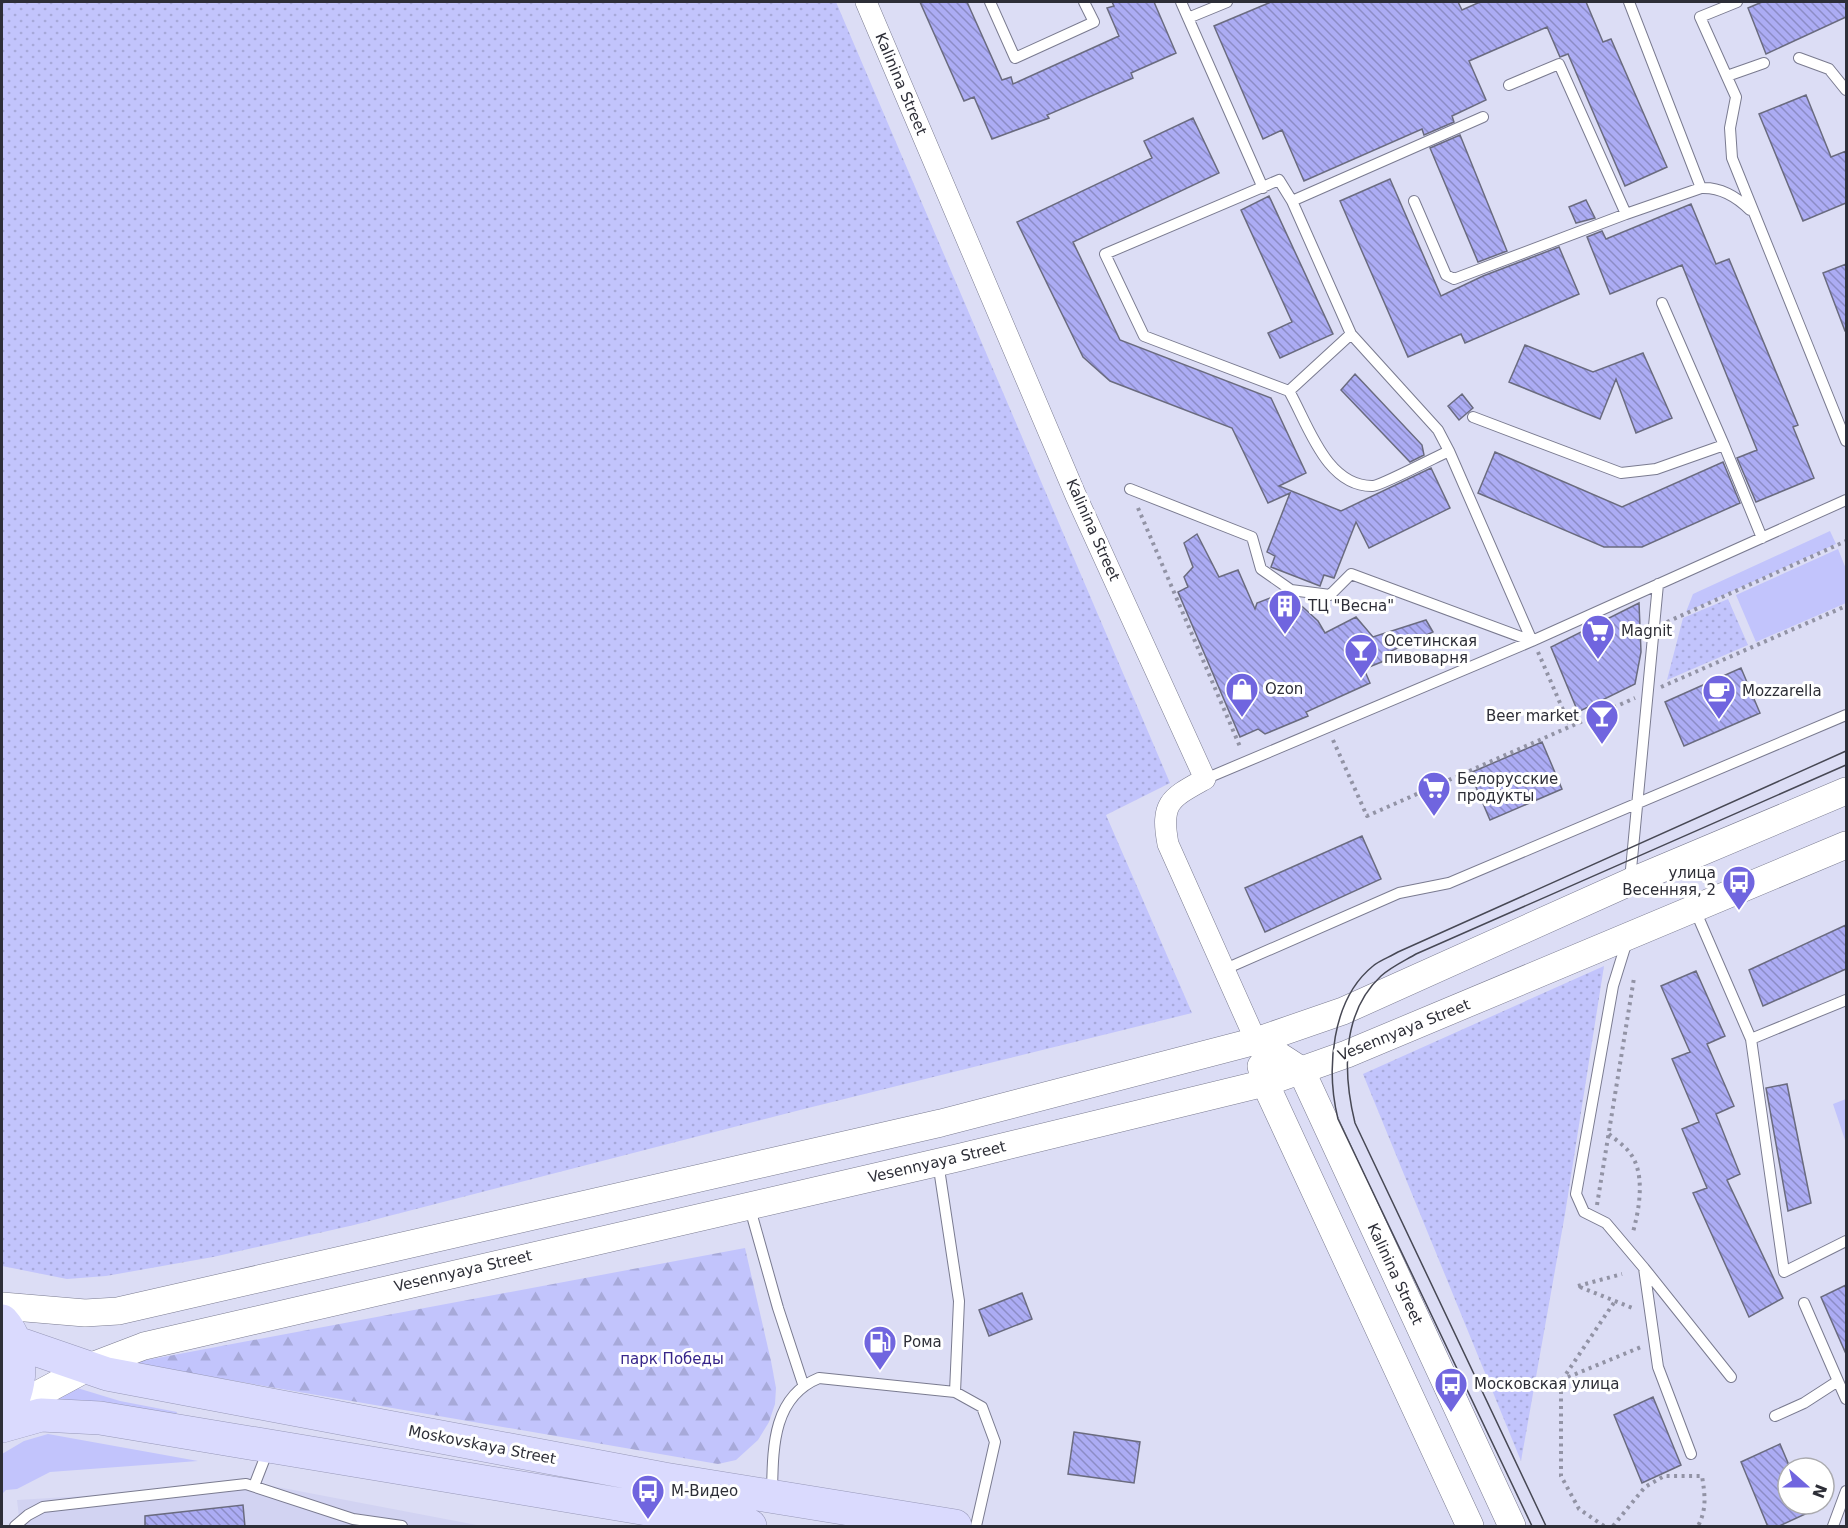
<svg xmlns="http://www.w3.org/2000/svg" width="1848" height="1528" font-family="'DejaVu Sans',sans-serif">
<style>
.built{fill:#d2d3f2}
.grass{fill:#c2c4fc}
.forest{fill:url(#forest-firs)}
.park{fill:url(#park-dots)}
.building{fill:url(#building-back-hatch);stroke:#6a6b7f;stroke-width:1.5}
.lines{fill:none;stroke-linecap:round;stroke-linejoin:round}
.service-casing{stroke:#7a7b90;stroke-width:12}
.minor-casing{stroke:#7a7b90;stroke-width:22}
.tertiary-casing{stroke:#7a7b90;stroke-width:28}
.trunk-casing{stroke:#9798b8;stroke-width:34}
.path{stroke:#9293a5;stroke-width:4;stroke-dasharray:3 4.5;stroke-linecap:butt}
.service{stroke:#fff;stroke-width:10}
.minor{stroke:#fff;stroke-width:21}
.tertiary{stroke:#fff;stroke-width:27}
.trunk{stroke:#dadafe;stroke-width:33}
.tram{stroke:#474854;stroke-width:1.5}
.labels{text-anchor:middle;dominant-baseline:central;stroke-width:6;stroke-linejoin:round;paint-order:stroke}
.street-label{font-size:15px;fill:#2d2e37;stroke:#fff}
.poi-label{font-size:15px;fill:#2d2e37;stroke:#fff;text-anchor:start}
.park-label{font-size:15px;fill:#37258a;stroke:#fff}
</style>
<defs>
<pattern id="forest-firs" width="22" height="20" patternUnits="userSpaceOnUse" patternTransform="scale(1.5)"><rect width="22" height="20" fill="#c2c4fc"/><path d="M5 1l3.5 6h-7zM16 11l3.5 6h-7z" fill="#a7a9d9"/></pattern>
<pattern id="park-dots" width="8" height="8" patternUnits="userSpaceOnUse" patternTransform="scale(1.5)"><rect width="8" height="8" fill="#c2c4fc"/><path d="M2 2h.1M6 6h.1" fill="none" stroke="#a7a9d9" stroke-width="1.8" stroke-linecap="round"/></pattern>
<pattern id="building-back-hatch" width="6" height="6" patternUnits="userSpaceOnUse" patternTransform="scale(1.5)"><rect width="6" height="6" fill="#acacf4"/><path d="M-1 5l2 2M0 0l6 6M5-1l2 2" fill="none" stroke="#8c8cc6"/></pattern>
</defs>
<rect width="100%" height="100%" fill="#dcddf5"/>
<!-- built -->
<path class="built" d="M267 1485 482 1526H20L17 1500Z"/>
<!-- grass -->
<path class="grass" d="M1830 531 1836 544 1686 612 1693 594Z
M1838 549 1846 569V603L1756 642 1736 595Z
M1846 1099V1143L1833 1104Z
M74 1387 120 1401 177 1412 175 1417 47 1405Z
M48 1434 198 1461 50 1472 17 1489 6 1490 2 1494V1454L24 1441Z"/>
<!-- forest -->
<path class="forest" d="M745 1248 771 1361 776 1388 775 1404 769 1422 758 1440 736 1460 718 1464 131 1363Z"/>
<!-- park -->
<path class="park" d="M2 2H836L1170 783 1106 815 1192 1013 804 1109 354 1225 213 1257 106 1276 67 1279 2 1266Z
M1728 599 1748 645 1667 680 1683 618Z
M1604 966 1565 1214 1521 1461 1363 1074Z"/>
<!-- building -->
<path class="building" d="M920 2H967L1002 80 1011 77 1013 84 1119 36 1107 8 1114 6 1112 2H1154L1176 53 1131 73 1133 78 1047 115 1049 118 992 139 974 97 964 101Z
M1271 2H1458L1462 10 1480 2H1586L1603 42 1611 39 1667 167 1625 186 1568 54 1560 57 1547 27 1469 61 1486 100 1452 116 1454 122 1424 135 1422 129 1304 181 1282 130 1263 139 1214 26Z
M1762 2H1846V17L1766 54 1748 8Z
M1806 95 1831 157 1846 151V203L1803 221 1759 114Z
M1193 118 1219 173 1073 242 1120 340 1271 398 1306 473 1279 486 1341 511 1431 468 1450 508 1369 548 1356 522 1334 578 1324 575 1320 586 1271 567 1275 556 1267 552 1290 493 1268 503 1232 428 1110 381 1083 357 1017 222 1152 158 1144 141Z
M1460 135 1507 251 1478 262 1430 148Z
M1390 179 1441 296 1483 276 1559 247 1579 294 1465 343 1461 334 1408 357 1340 201Z
M1269 196 1333 334 1280 358 1268 333 1292 322 1241 210Z
M1586 200 1595 218 1576 223 1569 207Z
M1691 204 1716 264 1729 259 1798 425 1793 427 1814 478 1756 502 1737 458 1757 450 1682 265 1610 294 1587 237 1602 231 1606 239Z
M1846 264V331H1845L1823 273Z
M1525 345 1593 372 1643 353 1672 418 1636 433 1616 379 1600 419 1509 382Z
M1355 374 1422 445 1424 455 1410 462 1341 390Z
M1462 394 1473 408 1459 420 1448 406Z
M1495 452 1622 507 1723 462 1740 503 1642 547H1604L1478 493Z
M1197 534 1219 577 1238 570 1255 609 1257 603 1283 593 1293 598 1318 621 1325 633 1356 617 1373 637 1426 620 1433 632 1391 651 1394 657 1364 669 1370 683 1306 712 1308 716 1265 734 1258 729 1240 737 1178 592 1188 587 1184 577 1193 567 1184 543Z
M1639 603 1641 652 1635 684 1578 712 1551 647Z
M1741 668 1760 713 1684 746 1665 702Z
M1542 742 1562 789 1490 820 1470 773Z
M1362 836 1381 879 1265 932 1245 888Z
M1846 925V969L1763 1006 1749 970Z
M1696 971 1725 1036 1707 1044 1734 1106 1716 1114 1740 1174 1727 1180 1783 1298 1749 1317 1693 1193 1707 1188 1682 1129 1699 1122 1672 1059 1690 1052 1661 986Z
M1787 1084 1811 1203 1788 1211 1766 1088Z
M1846 1285V1354L1821 1297Z
M1022 1293 1032 1319 989 1336 979 1310Z
M1653 1397 1681 1465 1642 1483 1614 1415Z
M1074 1432 1140 1442 1134 1483 1068 1474Z
M1780 1444 1788 1463V1504H1827L1777 1527H1768L1741 1462Z
M243 1505 245 1527H145V1516Z"/>
<g class="lines">
<defs>
<path id="service" d="M990 2 1015 58 1094 22 1084 2
M1181 2 1263 188
M1629 2 1701 188
M1737 2 1700 17 1736 97 1730 128 1732 158 1846 441
M1188 18 1227 2
M1799 58 1829 69 1846 90
M1727 76 1764 63
M1509 85 1559 64 1626 214 1701 188C1721 187 1736 196 1750 210
M1292 201 1483 117
M1414 201 1446 275 1454 279 1626 214
M1662 303 1724 445
M1289 391 1351 334
M1473 417 1621 473 1656 469 1724 445 1762 538
M1449 451C1438 456 1380 486 1373 486 1326 487 1308 424 1289 391L1144 336 1105 254 1279 180 1292 201 1351 334 1438 430 1449 451 1532 641
M1130 489 1252 537 1261 569 1291 590 1330 595 1351 574 1532 641
M1205 779 1532 641 1846 500
M1630 880 1658 584
M1695 910 1751 1039 1784 1272 1846 1241
M1627 941 1613 986 1576 1194 1584 1212 1606 1223 1644 1268 1658 1367 1691 1454
M1223 970 1399 893 1449 883 1846 715
M1751 1039 1846 1000
M938 1162 959 1301 955 1392
M749 1205 778 1308 803 1384
M1644 1268 1731 1377
M1804 1303 1838 1381
M1775 1416 1804 1403 1838 1381 1846 1399
M254 1486 268 1450
M772 1492C773 1449 772 1397 819 1378L955 1392 982 1407 995 1442 976 1526
M15 1526 28 1515 43 1507 246 1484 353 1519 402 1526
M1833 1526 1846 1491"/>
<path id="minor" d="M866 2 1076 496 1205 779C1171 798 1160 802 1168 844L1256 1041"/>
<path id="tertiary" d="M1256 1041 1301 1070 1512 1526
M1261 1066 1265 1083 1470 1526
M2 1306 85 1313 118 1311 941 1123 1256 1041 1343 1011 1630 882 1846 791
M7 1411 89 1367 144 1346 957 1158 1265 1083 1347 1054 1846 845"/>
<path id="trunk" d="M2 1321C25 1346 24 1392 2 1417
M14 1342 107 1374 664 1479 955 1526
M2 1426 41 1415 100 1418 750 1526"/>
</defs>
<!-- service casing -->
<use href="#service" class="service-casing"/>
<!-- minor casing -->
<use href="#minor" class="minor-casing"/>
<!-- tertiary casing -->
<use href="#tertiary" class="tertiary-casing"/>
<!-- trunk casing -->
<use href="#trunk" class="trunk-casing"/>
<!-- path -->
<path class="path" d="M1138 508 1241 749
M1667 622 1846 541
M1538 652 1570 726
M1661 687 1846 606
M1333 740 1367 816 1635 698
M1609 1134C1616 1140 1625 1146 1630 1153 1646 1174 1639 1210 1633 1232
M1597 1205 1634 978
M1578 1286 1622 1274
M1580 1287 1635 1309
M1561 1380 1641 1347
M1562 1380 1615 1301
M1557 1381 1561 1380V1476L1579 1509 1604 1526
M1613 1526 1645 1487 1664 1476H1702C1705 1495 1707 1509 1698 1526"/>
<!-- service -->
<use href="#service" class="service"/>
<!-- minor -->
<use href="#minor" class="minor"/>
<!-- tertiary -->
<use href="#tertiary" class="tertiary"/>
<!-- trunk -->
<use href="#trunk" class="trunk"/>
<!-- tram -->
<path class="tram" d="M1532 1526 1338 1119C1326 1070 1331 1000 1373 966 1380 960 1390 957 1398 952L1846 751
M1546 1526 1355 1123C1343 1074 1341 1013 1381 976 1391 967 1404 961 1416 954L1846 765"/>
</g>
<!-- icons -->
<defs>
<symbol id="building-pin" viewBox="-11 -11 22 30"><path d="M0 17L-7.5 6A9.5 9.5 0 1 1 7.5 6Z" fill="#7065df" stroke="#fff"/><path d="M-4-6H4V6H1V3H-1V6H-4ZM-2.5-4.3h1.7v1.8h-1.7ZM.8-4.3h1.7v1.8H.8ZM-2.5-1h1.7V.8h-1.7ZM.8-1h1.7V.8H.8Z" fill="#fff"/></symbol>
<symbol id="supermarket-pin" viewBox="-11 -11 22 30"><path d="M0 17L-7.5 6A9.5 9.5 0 1 1 7.5 6Z" fill="#7065df" stroke="#fff"/><path d="M-6-5.5h2.5l.6 2H6L4.5 2H-2.5L-4.4-4H-6ZM-1.5 3.2a1.3 1.3 0 1 0 .1 0ZM3 3.2a1.3 1.3 0 1 0 .1 0Z" fill="#fff"/></symbol>
<symbol id="bar-pin" viewBox="-11 -11 22 30"><path d="M0 17L-7.5 6A9.5 9.5 0 1 1 7.5 6Z" fill="#7065df" stroke="#fff"/><path d="M-6-5H6L.8 .8V4.5H3.5V6h-7V4.5H-.8V.8Z" fill="#fff"/></symbol>
<symbol id="shop-pin" viewBox="-11 -11 22 30"><path d="M0 17L-7.5 6A9.5 9.5 0 1 1 7.5 6Z" fill="#7065df" stroke="#fff"/><path d="M-5-2.5h2.3a2.7 3.5 0 0 1 5.4 0H5L5.5 6h-11ZM-1.5-2.5h3a1.5 2.3 0 0 0-3 0Z" fill="#fff"/></symbol>
<symbol id="cafe-pin" viewBox="-11 -11 22 30"><path d="M0 17L-7.5 6A9.5 9.5 0 1 1 7.5 6Z" fill="#7065df" stroke="#fff"/><path d="M-5.5-4.5H6V0H3Q3 3.5 0 3.5H-2.5Q-5.5 3.5-5.5 0ZM3-3.2v2h1.7v-2ZM-6 4.5H4V6H-6Z" fill="#fff"/></symbol>
<symbol id="bus-pin" viewBox="-11 -11 22 30"><path d="M0 17L-7.5 6A9.5 9.5 0 1 1 7.5 6Z" fill="#7065df" stroke="#fff"/><path d="M-5-6H5V4H4V6H2V4H-2V6H-4V4H-5ZM-3.5-4V0h7V-4ZM-3.5 1.2v1.5H-2V1.2ZM2 1.2v1.5H3.5V1.2Z" fill="#fff"/></symbol>
<symbol id="fuel-pin" viewBox="-11 -11 22 30"><path d="M0 17L-7.5 6A9.5 9.5 0 1 1 7.5 6Z" fill="#7065df" stroke="#fff"/><path d="M-5.5-6h7V0h2V4h1.3V-2.5L3-4.5l.8-.8L6-3V5H2.5V1h-1V6h-7ZM-4.2-4.7v3.2H.2V-4.7Z" fill="#fff"/></symbol>
</defs>
<g fill-rule="evenodd">
<use href="#building-pin" x="1266" y="587" width="38" height="52"/>
<use href="#supermarket-pin" x="1579" y="612" width="38" height="52"/>
<use href="#bar-pin" x="1342" y="631" width="38" height="52"/>
<use href="#shop-pin" x="1223" y="670" width="38" height="52"/>
<use href="#cafe-pin" x="1700" y="672" width="38" height="52"/>
<use href="#bar-pin" x="1583" y="697" width="38" height="52"/>
<use href="#supermarket-pin" x="1415" y="769" width="38" height="52"/>
<use href="#bus-pin" x="1720" y="863" width="38" height="52"/>
<use href="#fuel-pin" x="861" y="1323" width="38" height="52"/>
<use href="#bus-pin" x="1432" y="1365" width="38" height="52"/>
<use href="#bus-pin" x="629" y="1472" width="38" height="52"/>
</g>
<g class="labels">
<!-- street labels -->
<g class="street-label">
<text transform="translate(901 84) rotate(67)">Kalinina Street</text>
<text transform="translate(1093 530) rotate(66)">Kalinina Street</text>
<text transform="translate(1404 1030) rotate(-22)">Vesennyaya Street</text>
<text transform="translate(937 1162) rotate(-13)">Vesennyaya Street</text>
<text transform="translate(463 1271) rotate(-13)">Vesennyaya Street</text>
<text transform="translate(1395 1274) rotate(65)">Kalinina Street</text>
<text transform="translate(482 1445) rotate(11)">Moskovskaya Street</text>
</g>
<!-- poi labels -->
<g class="poi-label">
<text x="1308" y="606">ТЦ "Весна"</text>
<text x="1621" y="631">Magnit</text>
<text x="1384" y="641">Осетинская<tspan x="1384" dy="17">пивоварня</tspan></text>
<text x="1265" y="689">Ozon</text>
<text x="1742" y="691">Mozzarella</text>
<text x="1579" y="716" text-anchor="end">Beer market</text>
<text x="1457" y="779">Белорусские<tspan x="1457" dy="17">продукты</tspan></text>
<text x="1716" y="873" text-anchor="end">улица<tspan x="1716" dy="17">Весенняя, 2</tspan></text>
<text x="903" y="1342">Рома</text>
<text x="1474" y="1384">Московская улица</text>
<text x="671" y="1491">М-Видео</text>
</g>
<!-- park labels -->
<g class="park-label">
<text x="672" y="1359">парк Победы</text>
</g>
</g>
<!-- border -->
<rect width="1848" height="1528" fill="none" stroke="#2d2e37" stroke-width="6"/>
<!-- north arrow -->
<g transform="translate(1806 1486) rotate(111)"><circle r="28" fill="#ffffff" stroke="#ababaf" stroke-width="1.5"/>
<path d="M0-4.5L10 22L0 15L-10 22Z" fill="#7065df"/>
<text y="-9" font-size="16" font-weight="bold" text-anchor="middle" fill="#2d2e37">N</text>
</g>
</svg>
